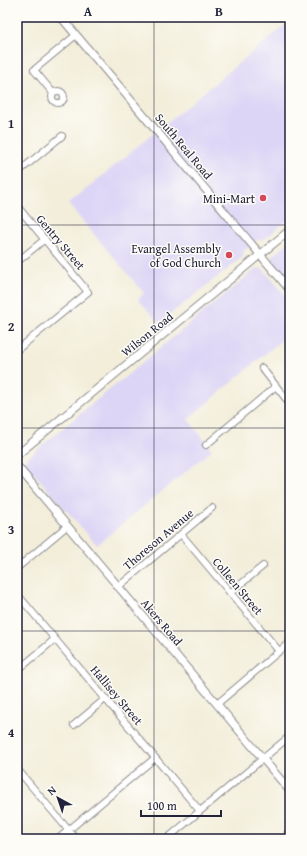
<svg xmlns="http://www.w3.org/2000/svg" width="307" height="856" font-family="'Gentium Book Plus',serif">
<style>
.built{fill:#ddd5f6}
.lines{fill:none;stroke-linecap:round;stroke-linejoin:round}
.minor-casing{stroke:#8a888a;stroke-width:8}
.tertiary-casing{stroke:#8a888a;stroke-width:9}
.minor{stroke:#fff;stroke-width:6}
.tertiary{stroke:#fff;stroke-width:7}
.grid{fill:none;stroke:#22223b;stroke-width:1;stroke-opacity:0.55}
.poi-dot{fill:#d1495b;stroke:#fdfcf7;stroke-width:1.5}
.labels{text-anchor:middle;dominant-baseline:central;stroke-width:3;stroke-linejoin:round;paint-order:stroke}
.street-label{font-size:12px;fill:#22223b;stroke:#fdfcf7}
.poi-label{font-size:12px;fill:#22223b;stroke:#fdfcf7;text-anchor:end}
.neatline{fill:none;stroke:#22223b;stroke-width:1.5}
.grid-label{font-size:13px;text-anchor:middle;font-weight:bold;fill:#22223b}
</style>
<rect width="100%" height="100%" fill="#fdfcf7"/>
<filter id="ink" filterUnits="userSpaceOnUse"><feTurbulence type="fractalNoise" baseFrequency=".025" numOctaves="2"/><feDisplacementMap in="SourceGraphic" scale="8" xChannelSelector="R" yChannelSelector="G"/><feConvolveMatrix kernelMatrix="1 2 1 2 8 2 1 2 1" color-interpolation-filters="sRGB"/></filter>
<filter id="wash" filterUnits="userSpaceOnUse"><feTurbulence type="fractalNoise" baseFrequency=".012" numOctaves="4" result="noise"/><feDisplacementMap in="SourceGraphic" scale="16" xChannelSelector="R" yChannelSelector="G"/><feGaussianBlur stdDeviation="0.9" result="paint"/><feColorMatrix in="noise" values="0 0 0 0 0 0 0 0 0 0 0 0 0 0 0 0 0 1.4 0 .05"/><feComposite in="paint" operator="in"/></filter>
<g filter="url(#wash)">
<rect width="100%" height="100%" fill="#f3eeda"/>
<!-- built -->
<path class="built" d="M290 21V218L263 240H257L244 251 243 257 159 323 138 299 144 293 68 204Z
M290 241V283L272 262V256Z
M257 268 263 269 290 301V333L188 419 212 450 97 545 27 466 26 462 28 457Z"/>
</g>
<g filter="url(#ink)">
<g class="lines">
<defs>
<path id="minor" d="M66 23 73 17
M17 83 18 82
M52 97a6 6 0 1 1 12 0a6 6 0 1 1-12 0Z
M53 93 34 70 76 35
M17 173 62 136
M17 206 88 292 17 350
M17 262 45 239
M262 368 290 404
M206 445 276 386
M181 534 279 651
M17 568 67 526
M118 587 212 508
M230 593 263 566
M17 594 200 811
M24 665 55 639
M217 704 290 642
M74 725 105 699
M17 769 76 839
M288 832 290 830
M169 837 290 736
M58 839 155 758"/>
<path id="tertiary" d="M61 17 290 290
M17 455 290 230
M17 466 290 791"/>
</defs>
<!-- minor casing -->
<use href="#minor" class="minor-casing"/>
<!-- tertiary casing -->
<use href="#tertiary" class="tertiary-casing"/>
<!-- minor -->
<use href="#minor" class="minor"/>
<!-- tertiary -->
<use href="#tertiary" class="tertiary"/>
</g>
</g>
<!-- grid -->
<path class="grid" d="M154 17V839M17 225H290M17 428H290M17 631H290"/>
<!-- markers -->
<g class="poi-dot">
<circle cx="263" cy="198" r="4"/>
<circle cx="229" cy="255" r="4"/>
</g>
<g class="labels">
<!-- street labels -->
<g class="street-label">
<text transform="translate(184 146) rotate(50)">South Real Road</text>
<text transform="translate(61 242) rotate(50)">Gentry Street</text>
<text transform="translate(147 334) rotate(-39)">Wilson Road</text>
<text transform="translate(158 539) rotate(-40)">Thoreson Avenue</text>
<text transform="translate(238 586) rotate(50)">Colleen Street</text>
<text transform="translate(162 622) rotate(50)">Akers Road</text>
<text transform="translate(117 695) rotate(50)">Hallisey Street</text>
</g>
<!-- poi labels -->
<g class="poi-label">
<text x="255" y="198">Mini-Mart</text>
<text x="221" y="248">Evangel Assembly<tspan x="221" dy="14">of God Church</tspan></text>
</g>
</g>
<!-- margin -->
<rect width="307" height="856" fill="none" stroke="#fdfcf7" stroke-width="44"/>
<!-- north arrow -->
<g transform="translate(58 798) rotate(320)" stroke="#fdfcf7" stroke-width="3" paint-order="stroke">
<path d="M0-3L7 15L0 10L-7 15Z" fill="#22223b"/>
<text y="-6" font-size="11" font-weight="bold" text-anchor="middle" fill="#22223b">N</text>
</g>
<!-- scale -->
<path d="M141 810v6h80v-6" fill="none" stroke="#22223b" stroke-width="2"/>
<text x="147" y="810" font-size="12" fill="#22223b" stroke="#fdfcf7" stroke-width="3" paint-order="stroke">100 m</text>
<rect x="22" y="22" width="263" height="812" class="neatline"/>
<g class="grid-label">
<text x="88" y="16">A</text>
<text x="219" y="16">B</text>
<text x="11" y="128">1</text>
<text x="11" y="331">2</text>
<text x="11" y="534">3</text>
<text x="11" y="737">4</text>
</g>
</svg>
